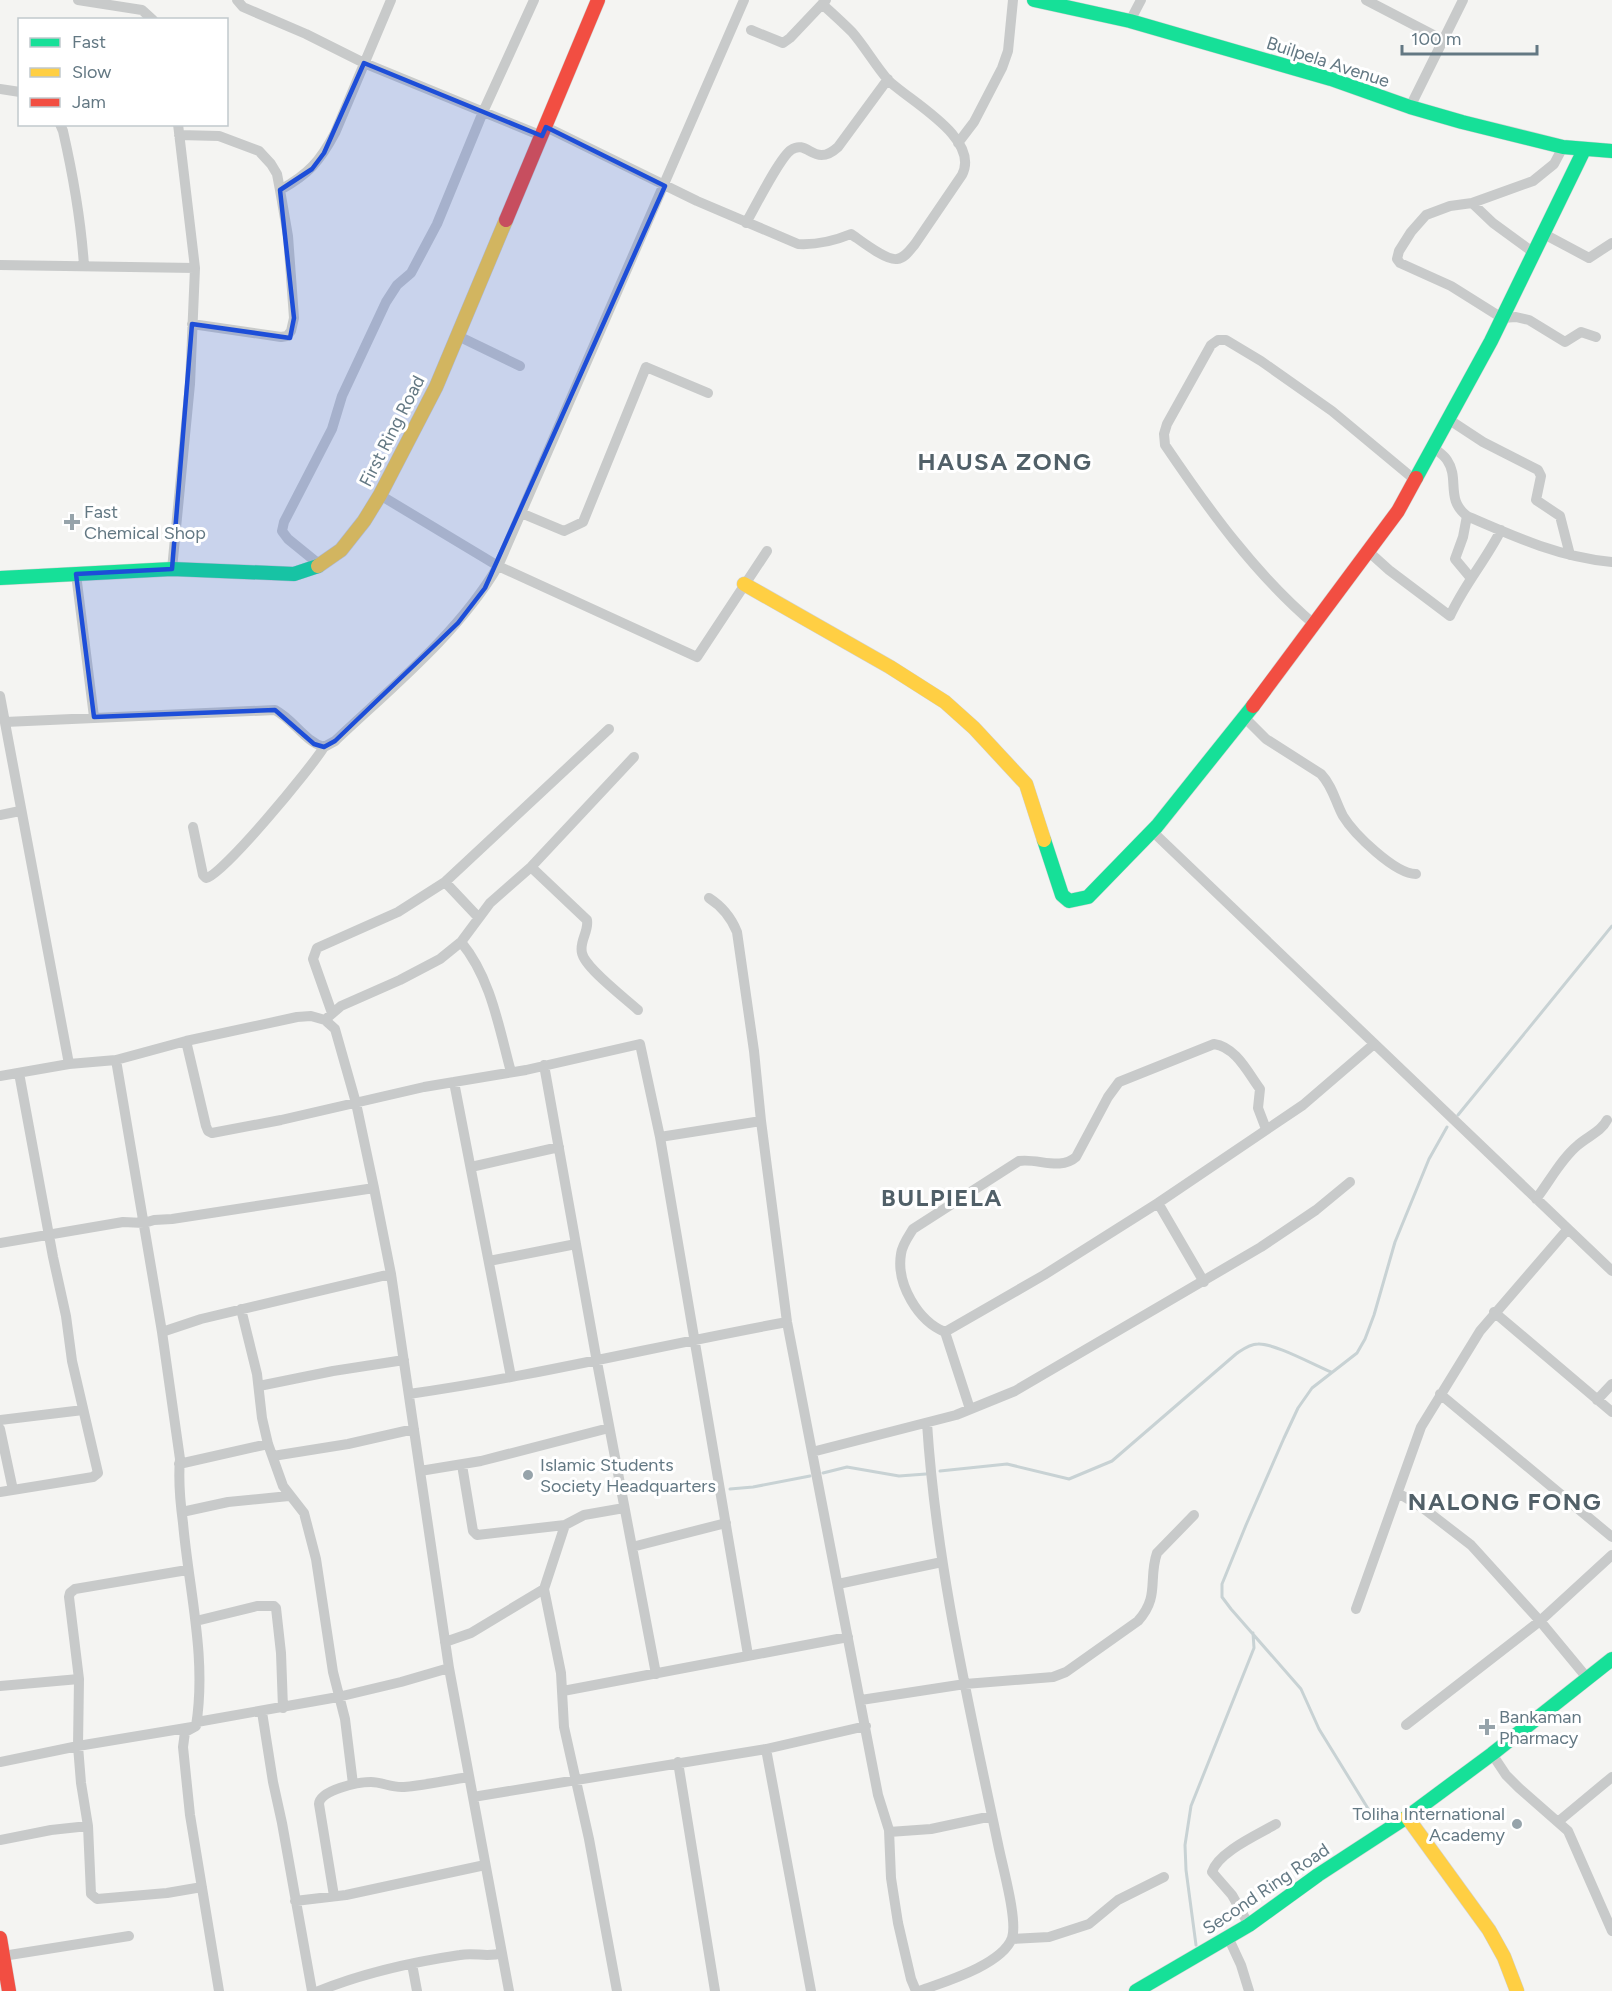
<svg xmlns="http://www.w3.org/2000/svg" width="1612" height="1991" font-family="Figtree,sans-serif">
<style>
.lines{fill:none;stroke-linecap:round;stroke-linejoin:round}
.stream{stroke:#c8d2d4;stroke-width:3}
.fast-casing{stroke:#d0d2d2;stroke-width:15}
.slow-casing{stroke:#d0d2d2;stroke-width:15}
.jam-casing{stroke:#d0d2d2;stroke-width:15}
.street{stroke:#c8caca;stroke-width:10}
.fast{stroke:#16e098;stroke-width:14}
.slow{stroke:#ffcf43;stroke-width:14}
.jam{stroke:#f24e42;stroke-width:14}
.marked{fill:#1d4ed8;fill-opacity:0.2;stroke:#1d4ed8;stroke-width:4.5;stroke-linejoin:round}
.poi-dot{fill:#96a3aa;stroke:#fff;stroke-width:2}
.labels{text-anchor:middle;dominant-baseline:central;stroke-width:6;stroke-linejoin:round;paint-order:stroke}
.street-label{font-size:18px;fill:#637883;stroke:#fff}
.poi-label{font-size:18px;fill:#637883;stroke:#fff;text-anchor:start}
.district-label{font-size:24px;font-weight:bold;letter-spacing:1.5px;fill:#516068;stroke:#fff}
</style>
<rect width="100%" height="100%" fill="#f4f4f2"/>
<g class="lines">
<!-- stream -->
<path class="stream" d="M1458 1115 1612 926
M940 1471 1007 1464 1069 1479 1112 1461 1236 1354C1242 1350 1249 1344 1258 1344 1274 1343 1314 1365 1331 1372
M823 1473 847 1467 899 1476 926 1474
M730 1489 753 1487 810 1476
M1375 1820 1319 1729 1301 1689 1231 1609 1222 1597V1584L1246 1525 1284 1438 1298 1408 1312 1388 1357 1353 1365 1339 1374 1315 1395 1242 1429 1159 1447 1127
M1196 1945 1186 1870 1185 1845 1191 1806 1254 1648 1253 1633"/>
<defs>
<path id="fast" d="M1034 0 1130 21 1331 79 1410 107 1462 122 1563 147 1612 151
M1416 478 1491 341 1584 150
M0 578 172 569 294 574 318 566
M1044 840 1062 895 1069 901 1088 897 1157 826 1253 706
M1136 1991 1249 1925 1318 1875 1407 1817 1492 1754 1612 1659"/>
<path id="slow" d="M318 566 341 550 364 521 380 495 436 387 506 220
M744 584 890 667 945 702 974 728 1026 784 1044 840
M1407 1817 1489 1930 1504 1957 1517 1991"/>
<path id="jam" d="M506 220 598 0
M1253 706 1398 511 1416 478
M0 1938 9 1991"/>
</defs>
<!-- fast casing -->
<use href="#fast" class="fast-casing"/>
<!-- slow casing -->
<use href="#slow" class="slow-casing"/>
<!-- jam casing -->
<use href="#jam" class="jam-casing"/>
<!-- street -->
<path class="street" d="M78 0 142 10 153 20
M237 0 243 7 306 34 364 63 542 136
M1366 0 1443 40
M1130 21 1141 0
M751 30 783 43 790 38 826 0
M0 89 20 92
M1410 107 1463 0
M60 124 63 131C73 175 81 220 84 266
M546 127 697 201 798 244C816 245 834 241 851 234 860 240 886 261 897 259 905 258 910 250 915 244L962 175C981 138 909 101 888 80 875 65 865 47 852 32 842 22 832 13 822 4
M179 135 219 136 259 151 271 164 277 174 280 190 288 236 294 318 291 331 287 336 281 337 192 324
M958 143 974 122 1002 68 1008 51 1013 0
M1563 147 1554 164 1533 181 1472 203 1450 206 1426 215 1411 232 1399 251 1397 259 1400 263 1451 286 1502 318 1516 317 1529 320 1565 342 1581 332 1596 337
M280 190C309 174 320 161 335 133L391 0
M1472 203 1493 223 1534 253
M746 223C754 209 780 157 791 150 808 138 814 169 838 147L888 79
M1544 234 1589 258 1612 243
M0 265 195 268
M458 336 520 366
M1448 419 1483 442 1538 470 1541 476 1536 500 1560 516 1570 555
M1433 447C1437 451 1444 455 1447 460 1460 479 1445 499 1467 516 1515 537 1559 557 1612 562
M380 495 498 566 697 657 767 551
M521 513 564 531 583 522 646 367 708 393
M1467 516 1463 537 1455 559 1470 577
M1369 552 1389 570 1450 616C1464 585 1486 560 1501 530
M320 565 288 539 282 531 284 522 332 429 342 396 386 302 397 285 411 273 437 224 483 112 534 0
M172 569 190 384 195 268 178 124
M76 574 94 717
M1315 625C1255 574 1209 510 1165 445L1164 434 1167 424 1211 345 1218 340H1226L1261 361 1332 411 1415 480
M0 696 69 1064
M1244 717 1266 739 1321 774C1333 787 1335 801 1343 816 1354 834 1395 874 1416 874
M5 722 275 710C294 720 304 741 324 747L335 741C391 688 459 633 498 566L744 0
M0 815 20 811
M193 827 203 875 206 878C222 876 312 767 324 747
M1152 831 1612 1271
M531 867 587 920C589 932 579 941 582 953 585 968 625 998 638 1010
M445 882 478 917
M461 942C491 978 499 1028 511 1072
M332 1013 313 959 317 948 398 912 445 882 609 729
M327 1018 341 1006 400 980 440 959 461 942 490 903 531 867 634 757
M186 1041 206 1126 208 1131 212 1133 281 1120 424 1087 526 1070 640 1044 660 1137 748 1655
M116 1060 162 1332 180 1459C178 1482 180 1501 183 1523 189 1591 207 1658 196 1726
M544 1065 597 1362 656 1674
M0 1076 69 1064 116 1060 186 1041 297 1017 311 1016 325 1020 335 1029 356 1103 374 1188 391 1274 449 1668 509 1991
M454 1082 511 1377
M761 1121 787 1322 878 1795 889 1830 891 1878 898 1923 911 1979 916 1991
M660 1137 761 1121 754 1051 737 932C731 917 723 907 709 898
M471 1167 559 1147
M1536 1199C1550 1181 1561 1159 1578 1145 1588 1136 1601 1132 1607 1120
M1158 1203 1204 1282
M0 1243 123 1222 144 1223 154 1220 172 1219 374 1188
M489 1261 576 1244
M241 1309 257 1374 262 1418 268 1444 283 1486 304 1513 316 1559 333 1672 345 1719 353 1784
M1494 1312 1612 1412
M162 1332 201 1319 391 1274
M945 1332C918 1321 896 1284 901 1254 902 1245 908 1237 913 1229L1019 1161C1038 1158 1060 1171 1076 1157L1108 1097 1119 1082 1214 1044C1236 1047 1248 1073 1260 1089L1258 1108 1266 1129
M945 1332 1044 1275 1158 1203 1303 1105 1374 1044
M945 1332 970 1409
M259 1386 333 1371 404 1360
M409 1394C536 1376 661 1345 787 1322
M1440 1394 1612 1537
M1597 1400 1612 1384
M0 1420 83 1410
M0 1429 13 1490
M812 1452 956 1415 1015 1391 1261 1247 1316 1210 1350 1182
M273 1456 348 1444 414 1429
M179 1464 268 1444
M462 1465 473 1531 477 1535 565 1525
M420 1471 481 1461 609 1428
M0 1492 93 1477 98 1473 72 1361 66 1316 53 1257 19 1073
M1398 1493 1423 1508 1471 1545 1540 1621 1588 1679
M182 1512 228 1502 289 1496
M632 1547 726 1523
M187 1570 75 1589 70 1593 69 1597 79 1679 78 1746 81 1783 88 1826 91 1894 97 1899 167 1893 202 1887
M838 1584 942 1562
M1356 1609 1421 1427 1480 1331 1567 1230
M196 1621 257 1606H274L276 1608 281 1653 283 1708
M445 1642 471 1633 544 1589
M0 1686 79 1679
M563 1691 848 1637
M861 1700 965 1684 1053 1677 1066 1672 1138 1621C1160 1597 1148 1579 1157 1553L1194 1515
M262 1712 273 1782 282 1823 312 1991
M1406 1725 1540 1621 1612 1555
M766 1749 811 1991
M1492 1754 1506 1775 1519 1788 1568 1831 1612 1931
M0 1762 78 1746 192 1727
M678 1762 715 1991
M473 1797 766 1749 866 1726
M1559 1821 1612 1777
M889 1832 931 1829 992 1816
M0 1840 51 1830 88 1826
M334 1896 319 1804C320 1790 358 1782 371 1782 382 1782 392 1788 404 1787 426 1785 448 1780 469 1777
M295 1901 346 1895 485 1865
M1249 1925 1232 1895 1212 1872C1218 1852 1259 1834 1276 1824
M1228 1937 1241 1965 1249 1991
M1012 1939 1049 1937 1089 1924 1118 1900 1164 1877
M3 1956 129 1936
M412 1964 417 1991
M219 1991 190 1815 183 1747 185 1732 196 1726 197 1722 338 1697 401 1682 449 1668
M319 1991C363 1973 413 1962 460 1955 475 1952 487 1958 502 1953
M617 1991 589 1839 564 1727 561 1673 544 1589 565 1525 584 1515 624 1508
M919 1991C944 1982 1002 1965 1012 1938 1018 1920 1002 1865 998 1844 969 1705 936 1565 927 1423"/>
<!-- fast -->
<use href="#fast" class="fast"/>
<!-- slow -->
<use href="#slow" class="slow"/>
<!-- jam -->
<use href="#jam" class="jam"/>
</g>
<!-- marked area -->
<path class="marked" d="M364 63 542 136 546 127 665 186 485 588 458 623 335 741 324 747 314 744 275 710 94 717 76 574 172 569 192 324 290 338 294 318 280 190 312 169 324 153Z"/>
<!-- markers -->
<g class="poi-dot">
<path d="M69 513h6v6h6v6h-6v6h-6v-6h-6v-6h6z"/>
<circle cx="528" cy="1475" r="6"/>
<path d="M1484 1718h6v6h6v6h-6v6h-6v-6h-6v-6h6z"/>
<circle cx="1517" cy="1824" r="6"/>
</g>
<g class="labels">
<!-- street labels -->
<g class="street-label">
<text transform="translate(1328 62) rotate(18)">Builpela Avenue</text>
<text transform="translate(392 431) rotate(-63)">First Ring Road</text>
<text transform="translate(1266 1889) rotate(-34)">Second Ring Road</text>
</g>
<!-- poi labels -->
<g class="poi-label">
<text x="84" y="512">Fast<tspan x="84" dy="21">Chemical Shop</tspan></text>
<text x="540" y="1465">Islamic Students<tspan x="540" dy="21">Society Headquarters</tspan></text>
<text x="1499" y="1717">Bankaman<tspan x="1499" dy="21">Pharmacy</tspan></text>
<text x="1505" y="1814" text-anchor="end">Toliha International<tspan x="1505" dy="21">Academy</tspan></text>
</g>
<!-- district labels -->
<g class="district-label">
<text x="1005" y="461">HAUSA ZONG</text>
<text x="942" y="1197">BULPIELA</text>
<text x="1505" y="1501">NALONG FONG</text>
</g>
</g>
<!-- legend -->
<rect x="18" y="18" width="210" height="108" fill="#ffffff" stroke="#c1c9cd" stroke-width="1.5"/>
<rect x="30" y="38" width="30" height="9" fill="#16e098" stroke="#c1c9cd" stroke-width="1.5"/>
<text x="72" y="48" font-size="18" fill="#637883">Fast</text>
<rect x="30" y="68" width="30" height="9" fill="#ffcf43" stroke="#c1c9cd" stroke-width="1.5"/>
<text x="72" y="78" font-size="18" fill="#637883">Slow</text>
<rect x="30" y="98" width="30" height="9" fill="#f24e42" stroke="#c1c9cd" stroke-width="1.5"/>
<text x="72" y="108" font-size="18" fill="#637883">Jam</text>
<!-- scale -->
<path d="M1402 45v9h135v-9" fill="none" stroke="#637883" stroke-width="3"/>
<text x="1411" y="45" font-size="18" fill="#637883" stroke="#ffffff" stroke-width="4.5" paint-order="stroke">100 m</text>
</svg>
